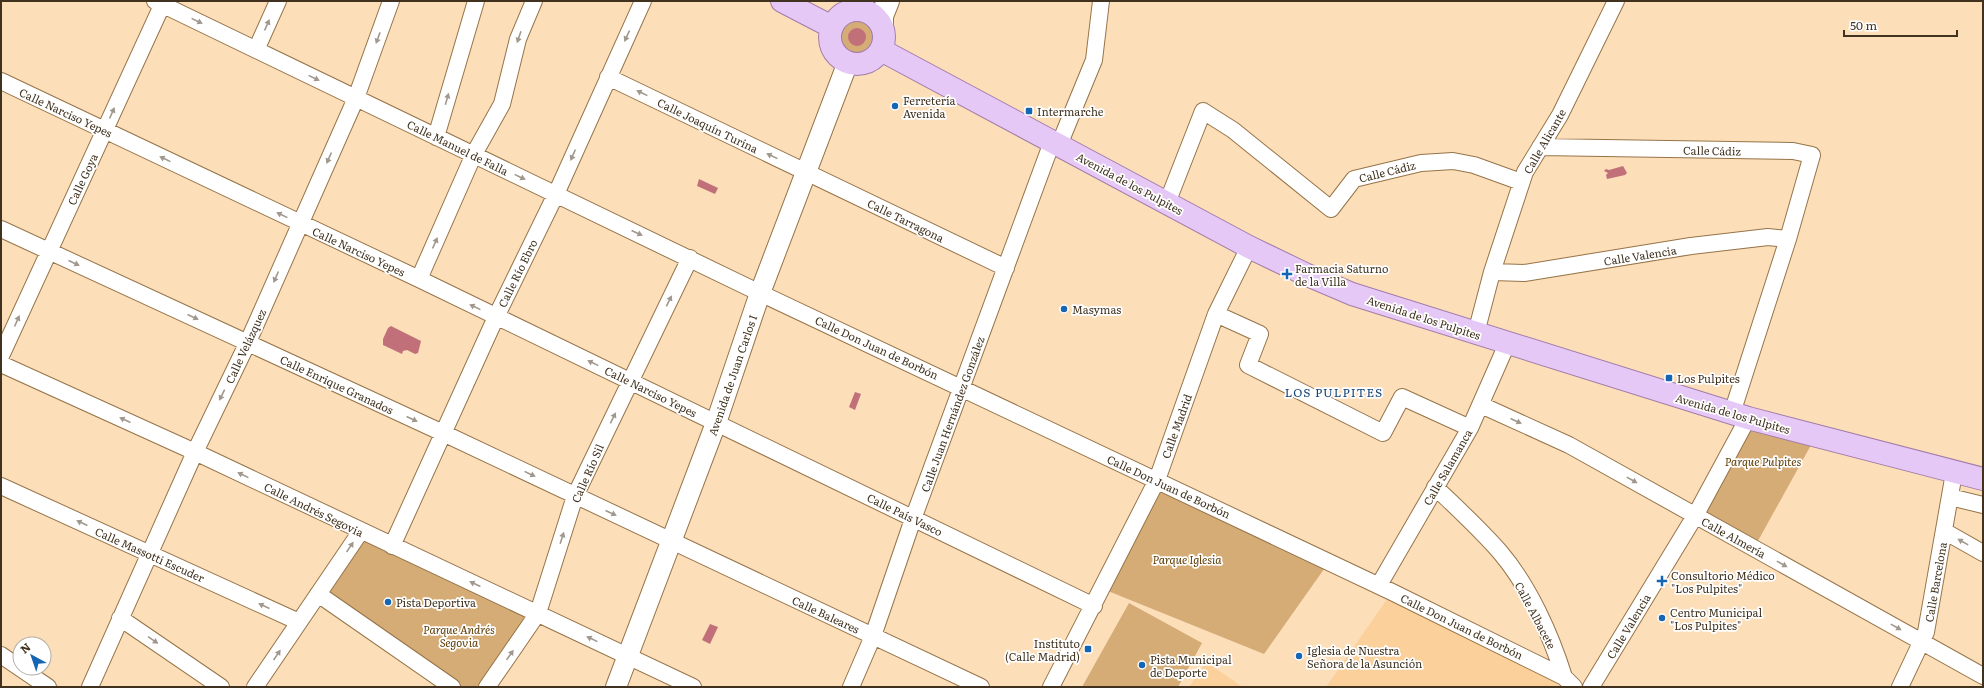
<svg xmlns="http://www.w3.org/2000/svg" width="1984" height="688" font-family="Literata,serif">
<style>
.built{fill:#fbd09b}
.green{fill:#d5ab76}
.water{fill:#c1707a}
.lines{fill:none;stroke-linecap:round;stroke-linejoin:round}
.minor-casing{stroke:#967448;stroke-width:18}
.tertiary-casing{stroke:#967448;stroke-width:22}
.secondary-casing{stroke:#967448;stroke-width:24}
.primary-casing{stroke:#a27ca8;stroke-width:24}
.minor{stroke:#fff;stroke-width:16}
.tertiary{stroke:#fff;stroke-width:20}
.secondary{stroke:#fff;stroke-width:22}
.primary{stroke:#e6c8f7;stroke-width:22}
.oneway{fill:#a0988f}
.poi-dot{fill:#1465b3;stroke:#fff;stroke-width:1.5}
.labels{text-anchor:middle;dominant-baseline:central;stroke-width:3.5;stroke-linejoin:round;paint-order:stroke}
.poi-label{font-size:11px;fill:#40321f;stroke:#fff;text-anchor:start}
.street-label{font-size:11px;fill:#40321f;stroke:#fff}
.park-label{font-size:11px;font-style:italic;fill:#5d3c04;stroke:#fff}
.neighbourhood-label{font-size:12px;letter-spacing:1px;fill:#154578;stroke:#fff}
</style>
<rect width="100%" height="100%" fill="#fcdeb9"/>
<!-- built -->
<path class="built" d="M1392 592 1574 687H1326Z
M1206 662 1240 685 1243 687H1189Z"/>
<!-- green -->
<path class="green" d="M840 37a17 17 0 1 1 34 0a17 17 0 1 1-34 0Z
M1748 418 1816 436 1754 548 1695 516Z
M1157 480 1329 562 1264 654 1103 589Z
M361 531 538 613 487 687H452L318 594Z
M1129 603 1202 643 1178 687H1082Z"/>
<!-- water -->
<path class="water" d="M848 37a9 9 0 1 1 18 0a9 9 0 1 1-18 0Z
M1623 166 1627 173 1625 175 1607 179 1606 175 1608 173 1604 171 1606 169 1609 170Z
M699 179 718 188 715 194 697 186Z
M391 326 421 341 418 353 415 354 407 350 403 351 402 354 383 345V339L388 328Z
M855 392 861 394 855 410 849 407Z
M710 624 718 627 710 644 702 640Z"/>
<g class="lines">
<defs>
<path id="minor" d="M155 1 760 293 1392 592 1564 677 1574 687
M256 50 278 1
M608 77 1006 268
M1 81 419 279 1094 606
M436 137 476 1
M1059 145 1094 60 1101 1
M1540 147 1793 151 1812 155 1788 239 1732 413
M1167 203 1203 111 1233 130 1331 209 1354 179 1421 163 1453 161 1474 165 1521 182
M1 229 443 433 981 687
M1492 272 1524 273 1691 246 1768 237 1788 239
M419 279 474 154 502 104 518 39 534 1
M1216 314 1260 334 1248 365 1383 433 1402 397 1470 428
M1476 333 1492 272 1525 172 1560 115 1616 1
M1 356 164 1
M1 364 195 452 693 687
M1481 405 1569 445 1983 676
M1 486 299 622
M1435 487C1457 508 1480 529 1500 552 1529 586 1551 635 1564 677
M1950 497 1983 505
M1944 531 1983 553
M392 546 496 317 556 194 643 1
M1379 585 1470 428 1507 344
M318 594 452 687
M120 618 221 687
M1 655 48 687
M90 687 195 452 248 342 356 98 391 1
M255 687 361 531
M487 687 538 613 575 496 690 258
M851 687 873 636 913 519 1052 142
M1051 687 1157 480 1216 314 1249 247
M1591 687 1695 516 1748 418
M1900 687 1926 632 1954 473"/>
<path id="tertiary" d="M616 687 716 423 760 293 848 62"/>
<path id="secondary" d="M854 10 862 1
M882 25V16L888 1"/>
<path id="primary" d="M782 1 832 27
M830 37a27 27 0 1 1 54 0a27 27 0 1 1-54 0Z
M881 50 1249 247 1305 274 1352 294 1748 418 1983 479"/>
</defs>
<!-- minor casing -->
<use href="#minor" class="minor-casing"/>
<!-- tertiary casing -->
<use href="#tertiary" class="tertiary-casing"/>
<!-- secondary casing -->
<use href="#secondary" class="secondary-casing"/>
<!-- primary casing -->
<use href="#primary" class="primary-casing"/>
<!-- minor -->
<use href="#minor" class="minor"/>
<!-- tertiary -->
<use href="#tertiary" class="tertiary"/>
<!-- secondary -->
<use href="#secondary" class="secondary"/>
<!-- primary -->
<use href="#primary" class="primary"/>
</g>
<!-- one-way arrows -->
<defs><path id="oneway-solid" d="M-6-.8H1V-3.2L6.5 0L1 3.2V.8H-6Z"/></defs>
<g class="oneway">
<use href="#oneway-solid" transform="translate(197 21) rotate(26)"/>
<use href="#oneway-solid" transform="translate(267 25) rotate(-66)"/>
<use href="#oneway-solid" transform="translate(627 36) rotate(115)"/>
<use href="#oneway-solid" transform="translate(519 37) rotate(109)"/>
<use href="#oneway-solid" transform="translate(378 38) rotate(110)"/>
<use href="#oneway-solid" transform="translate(314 78) rotate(26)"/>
<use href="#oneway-solid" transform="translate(642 93) rotate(-154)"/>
<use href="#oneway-solid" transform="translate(447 99) rotate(-74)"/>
<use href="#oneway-solid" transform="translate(112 113) rotate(-66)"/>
<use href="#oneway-solid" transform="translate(573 155) rotate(114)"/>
<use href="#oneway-solid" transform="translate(772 156) rotate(-154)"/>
<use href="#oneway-solid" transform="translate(329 158) rotate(114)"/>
<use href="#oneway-solid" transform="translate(165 159) rotate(-154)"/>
<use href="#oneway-solid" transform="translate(520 177) rotate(26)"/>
<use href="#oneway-solid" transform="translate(282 215) rotate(-154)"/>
<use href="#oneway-solid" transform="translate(637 233) rotate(25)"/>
<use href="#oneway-solid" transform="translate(435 243) rotate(-66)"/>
<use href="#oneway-solid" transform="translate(74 263) rotate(24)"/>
<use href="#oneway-solid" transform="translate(276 277) rotate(114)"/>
<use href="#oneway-solid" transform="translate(669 301) rotate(-64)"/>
<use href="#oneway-solid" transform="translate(475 307) rotate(-154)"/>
<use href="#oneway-solid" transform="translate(193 317) rotate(24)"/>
<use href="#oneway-solid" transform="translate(17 321) rotate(-66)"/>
<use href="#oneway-solid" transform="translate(593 363) rotate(-154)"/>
<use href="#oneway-solid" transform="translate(222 395) rotate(116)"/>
<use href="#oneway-solid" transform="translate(613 418) rotate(-64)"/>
<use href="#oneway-solid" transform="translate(412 419) rotate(25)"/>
<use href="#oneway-solid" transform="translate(125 420) rotate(-155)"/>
<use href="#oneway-solid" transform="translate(1516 421) rotate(24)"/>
<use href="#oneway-solid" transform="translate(530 474) rotate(26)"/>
<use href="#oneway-solid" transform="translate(243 475) rotate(-154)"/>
<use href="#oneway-solid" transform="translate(1632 480) rotate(29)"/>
<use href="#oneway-solid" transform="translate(611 513) rotate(25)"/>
<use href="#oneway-solid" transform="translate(82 523) rotate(-155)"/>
<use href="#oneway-solid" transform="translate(562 538) rotate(-72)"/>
<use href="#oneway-solid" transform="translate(1963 542) rotate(-151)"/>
<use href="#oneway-solid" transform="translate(350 547) rotate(-56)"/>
<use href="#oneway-solid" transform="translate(1782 564) rotate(29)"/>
<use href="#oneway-solid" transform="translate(475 584) rotate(-155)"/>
<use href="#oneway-solid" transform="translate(264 606) rotate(-156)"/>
<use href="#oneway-solid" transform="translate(1896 627) rotate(29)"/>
<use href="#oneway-solid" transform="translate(592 639) rotate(-154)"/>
<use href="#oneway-solid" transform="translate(153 640) rotate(34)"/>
<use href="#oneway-solid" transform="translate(277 655) rotate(-56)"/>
<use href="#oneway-solid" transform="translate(510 655) rotate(-55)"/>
</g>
<!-- markers -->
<g class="poi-dot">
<circle cx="895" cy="106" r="4"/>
<rect x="1025" y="107" width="8" height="8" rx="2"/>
<path d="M1285 268h4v4h4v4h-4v4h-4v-4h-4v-4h4z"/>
<circle cx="1064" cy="309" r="4"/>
<rect x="1665" y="374" width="8" height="8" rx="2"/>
<path d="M1660 575h4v4h4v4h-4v4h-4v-4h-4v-4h4z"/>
<circle cx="388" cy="602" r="4"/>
<circle cx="1662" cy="618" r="4"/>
<rect x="1084" y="645" width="8" height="8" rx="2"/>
<circle cx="1299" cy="656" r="4"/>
<circle cx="1142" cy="665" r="4"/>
</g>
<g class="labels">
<!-- poi labels -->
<g class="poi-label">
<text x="903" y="100">Ferretería<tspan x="903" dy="13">Avenida</tspan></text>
<text x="1037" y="111">Intermarche</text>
<text x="1295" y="268">Farmacia Saturno<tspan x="1295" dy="13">de la Villa</tspan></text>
<text x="1072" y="309">Masymas</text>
<text x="1677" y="378">Los Pulpites</text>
<text x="1671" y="575">Consultorio Médico<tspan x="1671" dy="13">"Los Pulpites"</tspan></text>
<text x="396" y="602">Pista Deportiva</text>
<text x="1670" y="612">Centro Municipal<tspan x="1670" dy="13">"Los Pulpites"</tspan></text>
<text x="1080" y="643" text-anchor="end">Instituto<tspan x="1080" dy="13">(Calle Madrid)</tspan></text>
<text x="1307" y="650">Iglesia de Nuestra<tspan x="1307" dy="13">Señora de la Asunción</tspan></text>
<text x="1150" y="659">Pista Municipal<tspan x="1150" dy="13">de Deporte</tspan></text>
</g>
<!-- street labels -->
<g class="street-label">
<text transform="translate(66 112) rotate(25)">Calle Narciso Yepes</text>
<text transform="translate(708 125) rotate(26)">Calle Joaquín Turina</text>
<text transform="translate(1544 141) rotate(-60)">Calle Alicante</text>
<text transform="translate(458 147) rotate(26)">Calle Manuel de Falla</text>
<text transform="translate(1712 150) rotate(1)">Calle Cádiz</text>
<text transform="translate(1387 171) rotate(-14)">Calle Cádiz</text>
<text transform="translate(82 179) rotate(-65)">Calle Goya</text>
<text transform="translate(1130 183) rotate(28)">Avenida de los Pulpites</text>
<text transform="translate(906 220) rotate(26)">Calle Tarragona</text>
<text transform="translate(359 251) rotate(25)">Calle Narciso Yepes</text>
<text transform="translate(1640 255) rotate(-9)">Calle Valencia</text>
<text transform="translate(517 273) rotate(-64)">Calle Río Ebro</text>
<text transform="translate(1424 317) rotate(18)">Avenida de los Pulpites</text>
<text transform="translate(245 346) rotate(-65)">Calle Velázquez</text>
<text transform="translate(877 347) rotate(25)">Calle Don Juan de Borbón</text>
<text transform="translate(732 375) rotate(-71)">Avenida de Juan Carlos I</text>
<text transform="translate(337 384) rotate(25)">Calle Enrique Granados</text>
<text transform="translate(651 391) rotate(26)">Calle Narciso Yepes</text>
<text transform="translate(1733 413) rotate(16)">Avenida de los Pulpites</text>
<text transform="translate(952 414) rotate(-70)">Calle Juan Hernández González</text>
<text transform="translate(1176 426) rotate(-70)">Calle Madrid</text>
<text transform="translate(1447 467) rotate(-60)">Calle Salamanca</text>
<text transform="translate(587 473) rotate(-66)">Calle Río Sil</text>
<text transform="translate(1169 486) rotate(25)">Calle Don Juan de Borbón</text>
<text transform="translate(314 509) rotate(26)">Calle Andrés Segovia</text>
<text transform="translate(905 514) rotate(26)">Calle País Vasco</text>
<text transform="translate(1734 537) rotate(29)">Calle Almería</text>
<text transform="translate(150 554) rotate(24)">Calle Massotti Escuder</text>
<text transform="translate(1935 582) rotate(-80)">Calle Barcelona</text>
<text transform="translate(826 614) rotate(25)">Calle Baleares</text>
<text transform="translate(1536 615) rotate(62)">Calle Albacete</text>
<text transform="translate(1462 626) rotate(26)">Calle Don Juan de Borbón</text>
<text transform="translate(1628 626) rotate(-59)">Calle Valencia</text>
</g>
<!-- park labels -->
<g class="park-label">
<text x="1763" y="461">Parque Pulpites</text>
<text x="1187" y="559">Parque Iglesia</text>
<text x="459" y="629">Parque Andrés<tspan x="459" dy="13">Segovia</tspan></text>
</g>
<!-- neighbourhood labels -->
<g class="neighbourhood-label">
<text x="1334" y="392">LOS PULPITES</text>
</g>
</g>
<!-- border -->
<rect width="1984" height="688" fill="none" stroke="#40321f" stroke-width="4"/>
<!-- north arrow -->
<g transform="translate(32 656) rotate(320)"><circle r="19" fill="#ffffff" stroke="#b3ada5"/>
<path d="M0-3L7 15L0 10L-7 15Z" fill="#1465b3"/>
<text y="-6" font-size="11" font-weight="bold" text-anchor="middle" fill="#40321f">N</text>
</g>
<!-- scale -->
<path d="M1844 30v6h113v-6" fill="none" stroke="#40321f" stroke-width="2"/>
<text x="1850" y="30" font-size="12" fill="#40321f" stroke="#ffffff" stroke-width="3" paint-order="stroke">50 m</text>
</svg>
